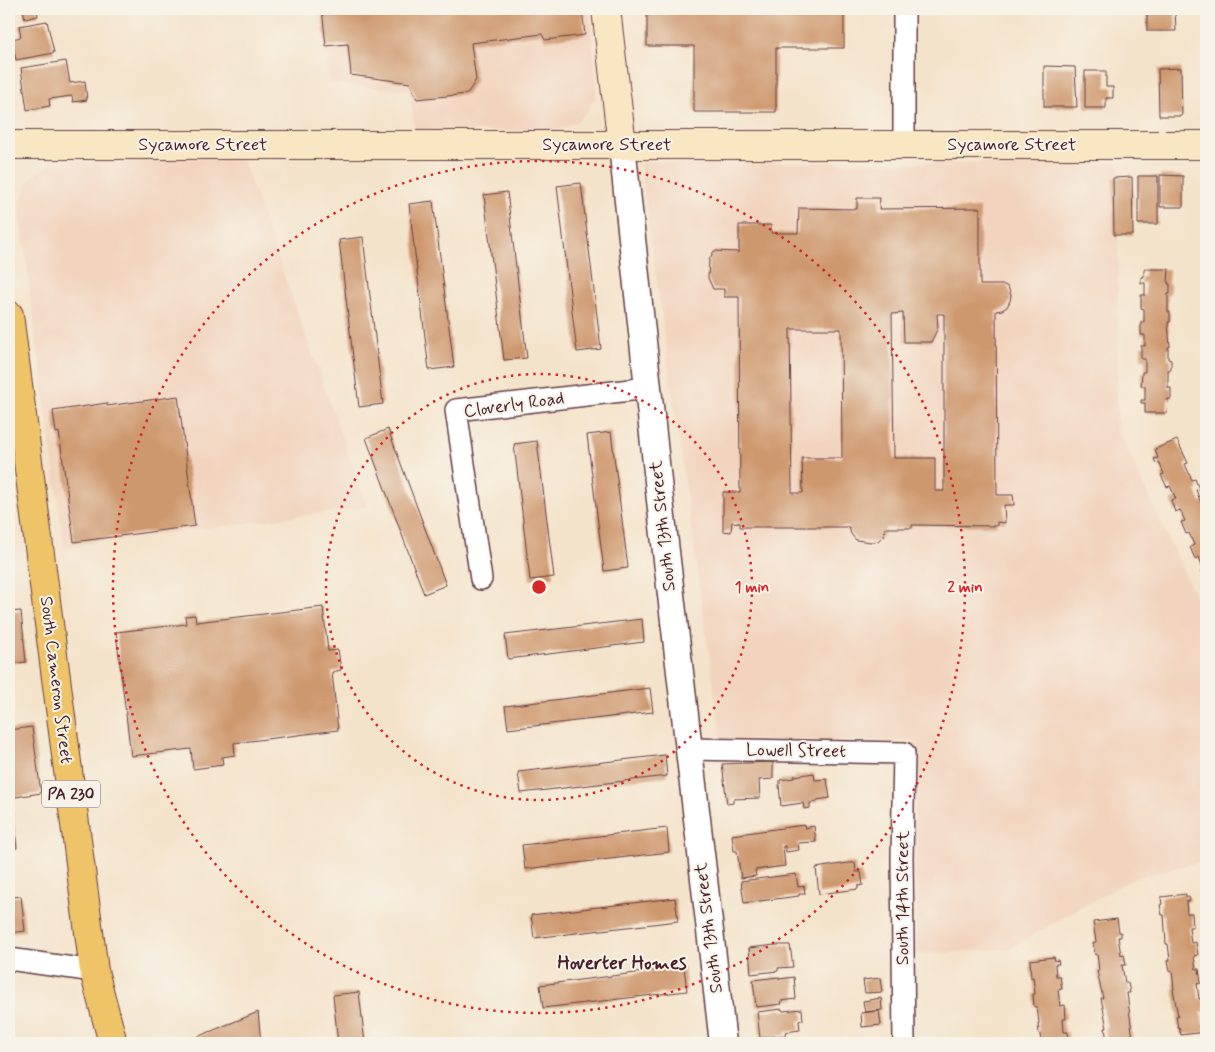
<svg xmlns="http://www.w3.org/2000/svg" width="1215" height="1052" font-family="Mynerve,sans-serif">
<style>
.built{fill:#f2d4be}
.building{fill:#ce986e;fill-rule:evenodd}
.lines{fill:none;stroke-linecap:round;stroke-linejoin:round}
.minor-casing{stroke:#643c43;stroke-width:24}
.tertiary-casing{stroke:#643c43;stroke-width:29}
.secondary-casing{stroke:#643c43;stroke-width:30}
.primary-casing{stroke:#643c43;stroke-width:30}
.minor{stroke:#fff;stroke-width:21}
.tertiary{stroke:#fff;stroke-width:26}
.secondary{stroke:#f9e7c3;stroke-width:28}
.primary{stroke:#efc469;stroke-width:28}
.ring{fill:none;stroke:#d62828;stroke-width:2.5;stroke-dasharray:2.5 5}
.labels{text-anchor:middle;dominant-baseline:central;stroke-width:4;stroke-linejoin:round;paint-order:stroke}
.shield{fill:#f7f3e8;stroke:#7e5f64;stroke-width:1}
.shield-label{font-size:16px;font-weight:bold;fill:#4a1f2b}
.street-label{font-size:18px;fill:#4a1f2b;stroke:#f7f3e8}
.neighbourhood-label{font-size:19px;font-weight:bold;fill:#4a1f2b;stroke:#f7f3e8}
.centre{fill:#d62828;stroke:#f7f3e8;stroke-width:2.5}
.ring-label{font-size:15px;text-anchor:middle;font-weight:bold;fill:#d62828;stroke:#f7f3e8;stroke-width:4;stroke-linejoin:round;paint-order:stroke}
</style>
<rect width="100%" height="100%" fill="#f7f3e8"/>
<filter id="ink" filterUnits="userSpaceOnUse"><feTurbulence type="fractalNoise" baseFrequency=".02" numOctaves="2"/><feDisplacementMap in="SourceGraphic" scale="10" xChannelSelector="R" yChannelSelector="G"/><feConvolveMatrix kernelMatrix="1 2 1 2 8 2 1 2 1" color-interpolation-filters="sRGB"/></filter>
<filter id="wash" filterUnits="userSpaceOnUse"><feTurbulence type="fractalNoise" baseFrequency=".0096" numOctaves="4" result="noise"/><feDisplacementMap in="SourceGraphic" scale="20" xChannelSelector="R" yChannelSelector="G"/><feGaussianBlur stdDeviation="1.12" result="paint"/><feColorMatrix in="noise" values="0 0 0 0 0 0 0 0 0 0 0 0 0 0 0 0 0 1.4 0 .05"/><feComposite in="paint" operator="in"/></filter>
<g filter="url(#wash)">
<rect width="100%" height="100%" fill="#f4e3cb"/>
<!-- built -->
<path class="built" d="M320 9H589L596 75V96L587 111 578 121 559 130 415 132 409 91 330 83Z
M135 158H242L367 507 64 547 20 214 22 197 28 182 38 172 52 163 71 159Z
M640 162 1119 163 1117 428 1197 600 1206 714V860L1134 878 1058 920 1010 949 916 954 914 741 721 740Z"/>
<g id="blocks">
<!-- building -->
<path class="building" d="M23 9H37L38 16 25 19Z
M322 9H582L585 35 545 40 542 34 471 43 476 80 467 94 417 99 410 83 351 75 348 44 326 46Z
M647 9H844V48H776V112H694V46H647Z
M1147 9H1175L1176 31H1147Z
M47 21 54 53 16 60 12 39 21 37 19 26Z
M66 61 70 83 85 81 87 100 73 102 72 96 49 99 50 106 27 110 21 68Z
M1044 66 1075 67 1077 107H1044Z
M1181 68 1182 116H1159L1158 69Z
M1085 71H1106V87H1113V98H1106V108H1085Z
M1160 175 1183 176V207H1160Z
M1138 176H1158V224H1138Z
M1132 177 1133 235H1114L1113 178Z
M581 183 601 349 577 352 557 186Z
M507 192 527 358 504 360 484 195Z
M857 198H880L879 209 980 208V285H1004L1008 287 1011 295 1010 301 1007 307 1002 310 996 311 997 495H1013L1014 505H1004L1005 523 997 522V526L912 525V528H885L884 535 878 541 871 542 856 540 851 534 849 527H740V523L732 522 731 532 723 531V492H740L739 297H724V289H713L708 278 709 260 714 251 739 252V225H771V233H798L799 208 857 209ZM903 313 904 342H931L938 328 937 314H944V491H935V458H894L892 314ZM790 329H841L842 458H802L803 493H792Z
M433 201 454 367 429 370 409 204Z
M363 237 383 404 359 407 339 240Z
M1144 269H1169L1168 284H1170V294H1168V312H1170V322H1168L1170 347H1168V359L1171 360V370H1168V388H1171V399H1168L1167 413H1145V403H1141V400H1145V386H1141L1142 372H1145V359H1141V346H1145V335H1141V322H1144V309L1141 308V295H1145V283H1141V277H1144Z
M178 396 195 526 74 542 59 432 56 433 53 411 107 403V406Z
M388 429 446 585 424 594 366 438Z
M611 432 628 568 604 571 587 435Z
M1177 440 1188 463 1185 464 1192 480 1195 479 1199 489 1196 490 1201 503 1204 502 1206 508V573L1202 575 1201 571 1204 570 1199 557 1195 559 1190 547 1194 545 1189 533 1186 534 1181 522 1185 521 1180 510 1175 512 1171 500 1176 499 1170 486 1167 487 1161 475 1164 474 1159 462 1156 463 1154 459 1158 458 1155 449Z
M537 441 554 577 530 580 514 444Z
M323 607 328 651 338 650 341 670 332 672 338 730 234 743 235 755 222 757 223 765 193 769 191 749 131 756 116 632 186 624 185 616 195 615 196 622Z
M21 611 26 662 9 664V612Z
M642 619 644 642 508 659 505 635Z
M650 688 653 712 508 729 505 706Z
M32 727 41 793 9 798V730Z
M665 755 667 776 521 793 518 772Z
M773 762V779L759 780 760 798 733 799V803L727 804 722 764Z
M814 773 815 780 827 779 830 798 817 800V802L810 803V808L804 809 803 803 781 806 779 785 780 784V780L794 778V776Z
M9 813H13L17 848 9 849Z
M804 825 805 828 814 826 816 842 798 843 799 850 786 852 785 846H783L785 866 755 870 756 876 741 878 737 851H734L732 835Z
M667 828 669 852 525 869 522 845Z
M848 863H855L856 872H861L863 885 858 886V889L819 894 816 868Z
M9 866H10L13 897 21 896 25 931 9 933Z
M796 874 798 887 804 886 805 894H799V896L744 903 741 881Z
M1186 894V897H1189L1190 901 1186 902 1187 913H1192L1193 927H1189L1191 943 1196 942 1198 955 1194 956 1196 969H1199L1201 983 1197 984 1199 999H1203L1205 1012H1201L1203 1024H1206V1028H1204L1205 1032 1181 1035 1179 1027 1178 1028 1176 1016H1178L1173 989H1174L1172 971H1170L1168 960H1170L1168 944H1166L1164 915H1162L1160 905 1162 904 1161 897Z
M675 898 678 921 534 938 531 915Z
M1117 919 1119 932H1121V937H1118L1121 955 1124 954 1126 965H1122L1125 983H1128L1130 993H1127L1133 1039H1136L1137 1043H1110L1109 1041 1107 1042 1105 1028H1107L1101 998H1103L1097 971H1099L1097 954 1095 955 1093 943 1096 942 1093 922Z
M775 945H790L793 967 778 968V971L751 974 749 948Z
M1054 957 1055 961 1058 960 1059 964H1055L1056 976H1060L1062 989 1058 990 1060 1006 1065 1005 1066 1019H1063L1064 1032H1068L1069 1043H1041L1040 1034H1039L1038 1024 1039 1023 1037 1007 1034 1006 1033 994H1035L1033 977 1031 978 1030 960Z
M684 967 687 991 543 1008 540 985Z
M779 977V979L794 977 796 999 781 1001 782 1004 756 1007 753 980Z
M880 978 882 992 865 993 863 980Z
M359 992 365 1043H338L333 995Z
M881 998 882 1010 865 1012 863 1001Z
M782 1009 783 1011 802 1009 803 1020 799 1021 800 1030 785 1032 786 1035 760 1038 757 1012Z
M879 1011 881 1025 862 1027 861 1013Z
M258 1012 261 1043H182L251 1015Z"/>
</g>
</g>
<g filter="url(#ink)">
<use href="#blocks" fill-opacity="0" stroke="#643c43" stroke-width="1"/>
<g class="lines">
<defs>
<path id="minor" d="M904 145V9
M481 579 456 410 648 388
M689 749 904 753 902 858 904 1043
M9 959 94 971"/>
<path id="tertiary" d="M622 145 660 500 723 1043"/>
<path id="secondary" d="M606 9 622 145
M9 145H1206"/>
<path id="primary" d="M9 315 94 971 113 1043"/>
</defs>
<!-- minor casing -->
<use href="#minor" class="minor-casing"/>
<!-- tertiary casing -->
<use href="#tertiary" class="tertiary-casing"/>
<!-- secondary casing -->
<use href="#secondary" class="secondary-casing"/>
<!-- primary casing -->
<use href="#primary" class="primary-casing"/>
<!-- minor -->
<use href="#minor" class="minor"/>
<!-- tertiary -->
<use href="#tertiary" class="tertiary"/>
<!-- secondary -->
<use href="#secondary" class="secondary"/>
<!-- primary -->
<use href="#primary" class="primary"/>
</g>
</g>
<!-- distance rings -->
<g class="ring">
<circle cx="539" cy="587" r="213"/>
<circle cx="539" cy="587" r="426"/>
</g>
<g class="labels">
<!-- shield labels -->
<rect class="shield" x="42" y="780.5" width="58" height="27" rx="4"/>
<g class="shield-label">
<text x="71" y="794">PA 230</text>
</g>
<!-- street labels -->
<g class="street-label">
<text x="203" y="145">Sycamore Street</text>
<text x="607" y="145">Sycamore Street</text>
<text x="1012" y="145">Sycamore Street</text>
<text transform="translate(514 405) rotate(-8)">Cloverly Road</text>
<text transform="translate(663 526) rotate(-96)">South 13th Street</text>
<text transform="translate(56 680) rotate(83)">South Cameron Street</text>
<text transform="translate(796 751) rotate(1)">Lowell Street</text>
<text transform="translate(903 898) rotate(-90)">South 14th Street</text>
<text transform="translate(709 928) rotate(-97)">South 13th Street</text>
</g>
<!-- neighbourhood labels -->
<g class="neighbourhood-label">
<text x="622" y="963">Hoverter Homes</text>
</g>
</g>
<circle cx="539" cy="587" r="8" class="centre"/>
<g class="ring-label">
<text x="752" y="592">1 min</text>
<text x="965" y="592">2 min</text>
</g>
<!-- margin -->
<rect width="1215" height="1052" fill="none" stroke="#f7f3e8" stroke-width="30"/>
</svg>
